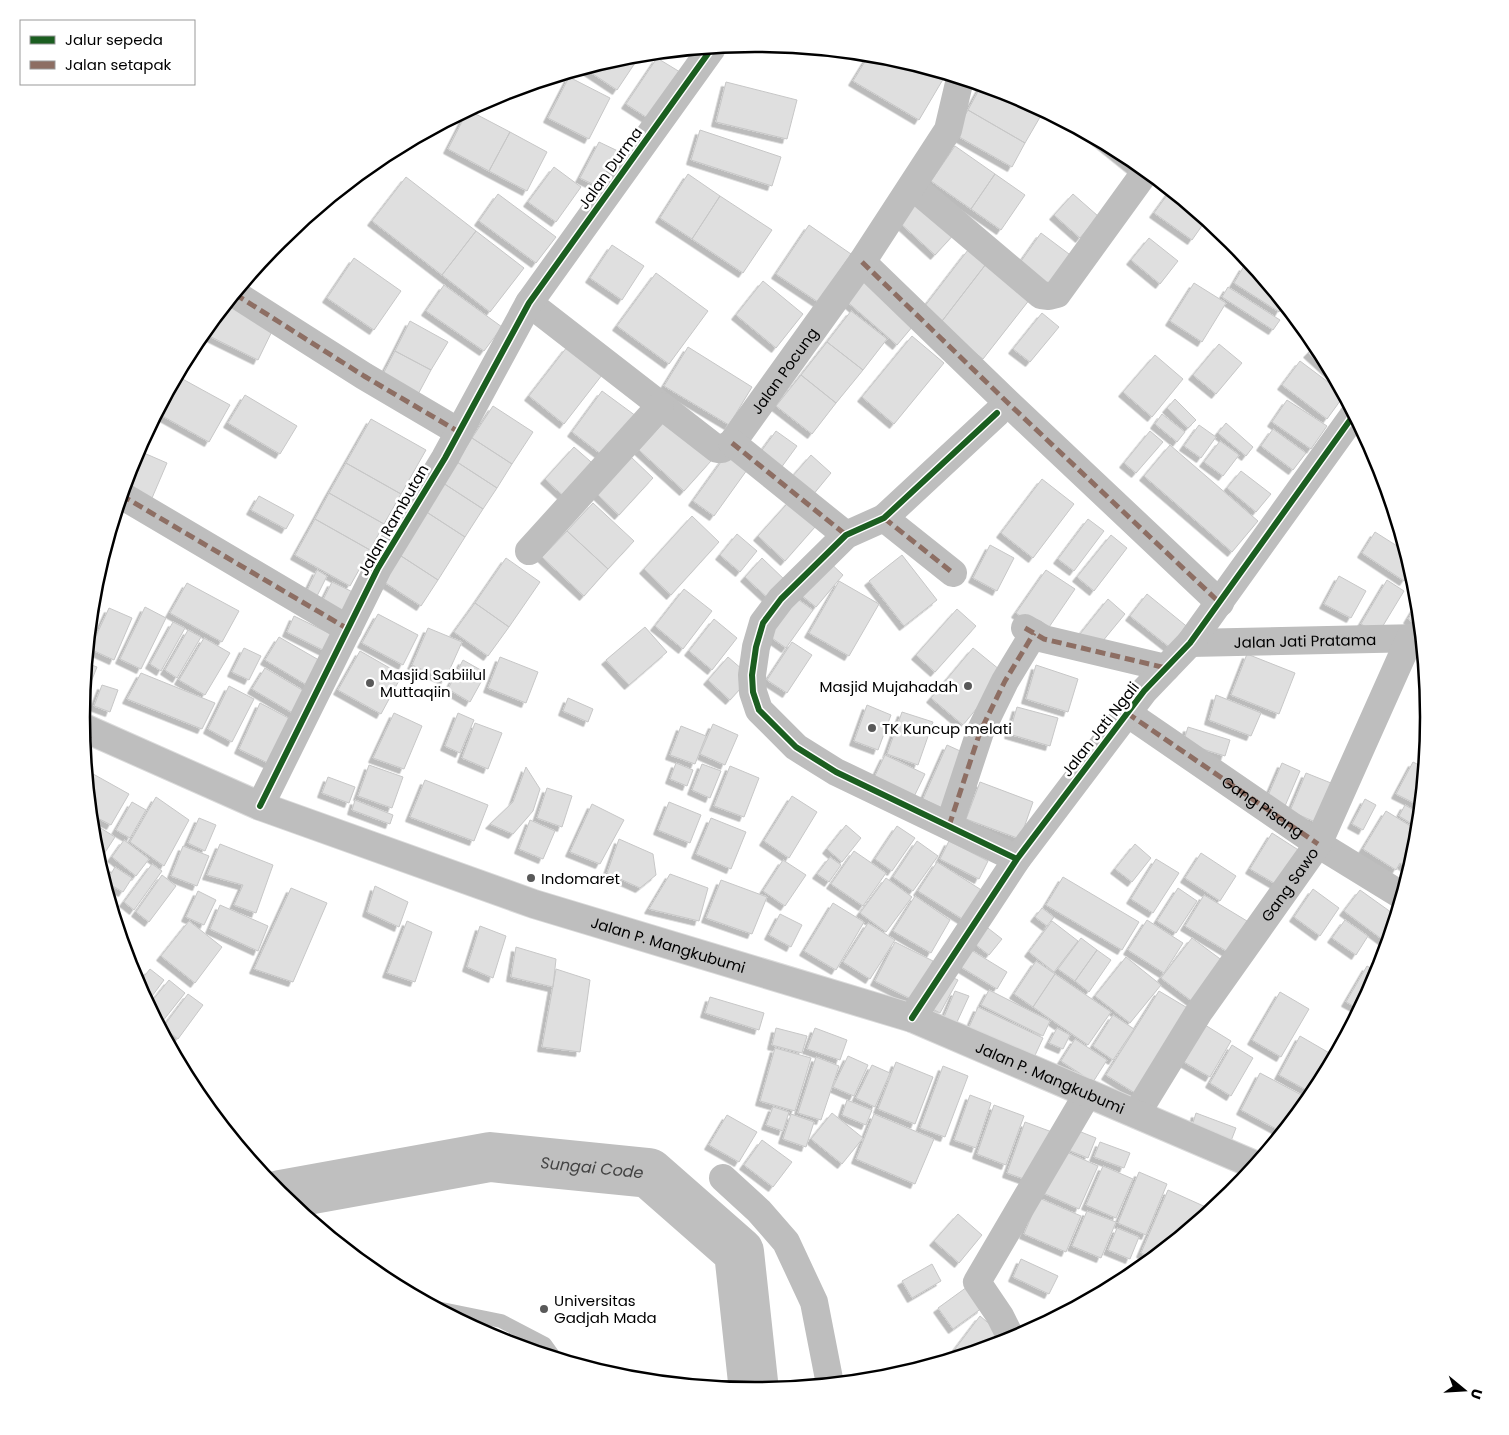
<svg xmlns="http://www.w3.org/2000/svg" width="1509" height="1435" font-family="Poppins,sans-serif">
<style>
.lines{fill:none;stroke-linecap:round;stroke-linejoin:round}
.river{stroke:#bfbfbf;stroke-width:50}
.building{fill:#dfdfdf;stroke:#c7c7c7;filter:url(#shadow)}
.primary-casing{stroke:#dbdbdb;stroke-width:30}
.service{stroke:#bebebe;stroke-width:14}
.minor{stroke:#bebebe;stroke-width:28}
.primary{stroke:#bebebe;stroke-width:28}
.quiet{stroke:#8d6e63;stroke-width:5;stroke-dasharray:10 5;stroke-linecap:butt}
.cycleway-casing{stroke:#fff;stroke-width:9}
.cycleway{stroke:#1b5e20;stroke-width:6}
.poi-dot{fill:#595959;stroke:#fff;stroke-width:2}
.labels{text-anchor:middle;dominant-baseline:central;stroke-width:5;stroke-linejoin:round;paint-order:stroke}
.street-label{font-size:15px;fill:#000;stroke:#fff}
.poi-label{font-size:15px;fill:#000;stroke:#fff;text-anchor:start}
.water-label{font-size:16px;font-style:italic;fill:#444;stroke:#fff}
.rim{fill:none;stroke:#000;stroke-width:2.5}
</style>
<defs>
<filter id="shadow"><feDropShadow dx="-4.5" dy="4.5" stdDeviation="0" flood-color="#0004"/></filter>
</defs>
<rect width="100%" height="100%" fill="#fff"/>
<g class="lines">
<!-- river -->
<path class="river" id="s1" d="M280 1195 490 1157 649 1173 739 1252 754 1391"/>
</g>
<!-- building -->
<path class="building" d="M869 55 886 57 945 76 919 120 853 81Z
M631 56 637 60 617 90 584 68Z
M657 58 680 72 649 119 626 104Z
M569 77 610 98 589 139 548 118Z
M726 82 797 100 787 139 716 122Z
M981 86 1013 95 1043 112 1025 143 968 110Z
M468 110 510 132 489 171 448 149Z
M968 110 1025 143 1012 167 954 134Z
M700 130 781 157 772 186 691 160Z
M510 132 547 152 527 191 489 171Z
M1095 139 1129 157 1141 167 1137 173Z
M599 142 620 152 601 188 580 178Z
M955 146 995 174 971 209 931 181Z
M554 167 581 187 556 222 528 202Z
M688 174 720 196 692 239 660 218Z
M995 174 1025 195 1001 230 971 209Z
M406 177 476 231 442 275 372 221Z
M1170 191 1206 220 1192 240 1154 213Z
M498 194 556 237 536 263 479 221Z
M1073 194 1098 216 1080 238 1054 215Z
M720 196 772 230 743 273 692 239Z
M921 198 957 231 935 255 899 222Z
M809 225 851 254 818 302 776 274Z
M476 231 524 268 490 312 442 275Z
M1041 233 1073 257 1050 287 1019 264Z
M1149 238 1178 261 1160 284 1131 260Z
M612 245 644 266 622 300 590 278Z
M968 250 986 264 939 325 921 311Z
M354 258 401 291 374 330 327 298Z
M986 264 1030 299 983 359 939 325Z
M1244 266 1258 274 1283 305 1279 312 1234 283Z
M656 273 708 311 669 364 617 326Z
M865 274 918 320 897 345 844 299Z
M763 281 803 314 776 348 736 315Z
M1194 283 1226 303 1202 342 1170 321Z
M444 285 502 327 484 351 426 311Z
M1228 287 1280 320 1273 330 1222 297Z
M231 298 277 321 258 360 203 333Z
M851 311 887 339 863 370 827 342Z
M1042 313 1059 327 1030 362 1013 349Z
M410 321 448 342 431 370 395 351Z
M912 336 944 363 894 424 862 397Z
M827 342 863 370 836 403 801 375Z
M1219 344 1242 363 1216 394 1193 375Z
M1316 345 1331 374 1308 353Z
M567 347 602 375 564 424 529 396Z
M688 347 752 387 729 425 664 386Z
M395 351 431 370 415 400 380 380Z
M1155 355 1183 379 1152 417 1123 392Z
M1300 361 1340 391 1343 397 1327 419 1282 385Z
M801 375 836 403 812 434 776 406Z
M177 376 230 405 209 442 157 413Z
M602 391 636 416 606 458 572 432Z
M245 395 297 426 280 454 228 423Z
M1175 399 1196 420 1188 428 1167 408Z
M1287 400 1327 426 1311 449 1272 422Z
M493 406 533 432 512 464 472 438Z
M1162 414 1185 432 1177 442 1155 424Z
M371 419 426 450 401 494 346 463Z
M666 420 711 461 684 491 639 450Z
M1226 423 1253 447 1246 456 1218 433Z
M1199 425 1216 437 1201 458 1184 446Z
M1273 429 1306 453 1293 470 1261 446Z
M776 431 797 446 778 472 757 457Z
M1150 431 1163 442 1136 473 1124 463Z
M472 438 512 464 497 488 457 462Z
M1220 441 1239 455 1223 476 1204 462Z
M1170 445 1258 521 1232 552 1144 476Z
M574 447 598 468 569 501 545 479Z
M731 448 752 463 714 516 693 501Z
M137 450 167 463 152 498 124 486 132 459Z
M811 455 831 473 812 496 791 478Z
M631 457 653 478 619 515 597 494Z
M457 462 497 488 483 509 443 483Z
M346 463 401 494 384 524 329 493Z
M1241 471 1271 494 1256 512 1227 488Z
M1042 479 1074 504 1033 558 1001 533Z
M443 483 483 509 465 537 425 511Z
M329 493 384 524 370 550 315 519Z
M795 495 822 519 785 561 758 536Z
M259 496 294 515 286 529 251 510Z
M593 503 634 541 608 569 567 531Z
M425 511 465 537 438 580 398 554Z
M692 516 719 542 671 595 644 569Z
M315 519 370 550 350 586 295 555Z
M1088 519 1104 531 1074 571 1058 559Z
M567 531 608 569 584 596 542 557Z
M1375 532 1405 551 1411 571 1404 581 1362 553Z
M737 534 757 551 740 572 720 555Z
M1111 535 1127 548 1094 591 1077 577Z
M990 545 1014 558 997 591 973 578Z
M398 554 438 580 421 606 381 580Z
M902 555 937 600 904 626 869 581Z
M824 557 843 575 816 607 796 591Z
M506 558 540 582 509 627 475 603Z
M762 558 787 582 770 600 745 577Z
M317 570 327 576 313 604 303 599Z
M1046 570 1075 589 1045 633 1016 613Z
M1339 576 1366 591 1351 618 1324 604Z
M1387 580 1404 591 1378 634 1361 624Z
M839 581 879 604 849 656 809 633Z
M332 582 359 595 346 622 319 608Z
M187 583 239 611 222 642 170 613Z
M684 589 712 611 683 649 655 626Z
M789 593 813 610 786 648 762 631Z
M1147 594 1190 629 1173 650 1130 616Z
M1108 599 1125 614 1097 648 1080 634Z
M475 603 509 627 488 656 454 632Z
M1417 604 1419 626 1408 619Z
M92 607 100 610 88 639Z
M145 607 166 618 141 669 120 659Z
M109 608 132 618 114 660 90 649Z
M957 609 976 626 935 672 916 655Z
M378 614 418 635 403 665 362 643Z
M294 616 335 636 327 652 287 632Z
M714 619 737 638 712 670 689 651Z
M173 622 185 628 161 671 150 664Z
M645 627 667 652 629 685 606 660Z
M428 628 462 642 445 680 412 665Z
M188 630 201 637 177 678 165 670Z
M279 637 324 663 310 687 265 660Z
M204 638 230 653 205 695 179 680Z
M792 642 812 655 787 693 767 680Z
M244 648 261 656 249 680 232 672Z
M973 648 1005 674 963 725 931 698Z
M360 651 402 675 381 714 338 690Z
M1247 654 1295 673 1279 714 1231 695Z
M500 657 538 672 526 703 488 688Z
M728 657 751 677 730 700 708 680Z
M463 660 486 673 470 702 448 689Z
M86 663 97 667 85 697 83 696Z
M1036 665 1078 679 1068 712 1026 699Z
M265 668 309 694 296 715 252 689Z
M141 673 215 703 202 729 127 699Z
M102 685 118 690 110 712 94 706Z
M229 686 254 699 232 742 208 729Z
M1216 695 1261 713 1251 736 1209 720Z
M568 698 593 709 588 722 563 711Z
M260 703 294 721 276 767 239 749Z
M867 705 891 715 878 750 854 741Z
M1017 707 1058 718 1050 746 1009 734Z
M902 712 933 722 918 765 887 754Z
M394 713 422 726 404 769 373 758Z
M458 713 474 720 460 753 445 746Z
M475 723 502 733 488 769 462 758Z
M713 724 738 735 725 765 700 754Z
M681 726 706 736 695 764 670 755Z
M1188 727 1230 740 1225 756 1183 743Z
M947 745 969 755 945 809 923 799Z
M885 755 925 774 910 805 870 786Z
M1413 762 1423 767 1420 806 1396 794Z
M676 763 693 770 687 786 670 779Z
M1282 763 1300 771 1285 806 1267 798Z
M702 764 721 771 710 798 692 790Z
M369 765 403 777 392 808 358 796Z
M730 766 759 778 744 817 714 806Z
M526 767 540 789 533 811 513 834 490 824 513 802Z
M86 770 129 794 111 825 90 814Z
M1306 773 1336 785 1320 824 1290 811Z
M328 777 355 787 349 803 322 793Z
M425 780 488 805 474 841 410 817Z
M980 782 1033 802 1020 839 966 819Z
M547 788 572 796 562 827 537 818Z
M792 796 817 812 789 858 764 841Z
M156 797 189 820 164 866 130 842Z
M1365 799 1376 805 1363 830 1352 824Z
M355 800 393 815 390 824 352 810Z
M132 802 146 810 130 838 116 830Z
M669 802 701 815 690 843 658 830Z
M592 804 624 820 600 864 570 852Z
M1405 805 1419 813 1417 827 1399 816Z
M1386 811 1417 830V835L1414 840 1416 841 1415 849 1409 869 1400 863 1396 870 1363 849Z
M199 818 216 825 205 851 188 843Z
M711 818 746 832 731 869 696 854Z
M530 820 555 831 543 859 519 849Z
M91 822 115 837 104 854 94 848Z
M846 825 861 838 842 862 827 849Z
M897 826 915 838 892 871 875 859Z
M1272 833 1300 851 1279 886 1250 869Z
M619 839 653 854 656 875 640 888 607 873Z
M124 840 149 859 136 876 112 857Z
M917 841 938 856 913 891 893 877Z
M949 841 988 861 979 879 940 859Z
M220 844 273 865 256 913 234 905 243 885 207 875Z
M1135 844 1151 858 1132 882 1115 869Z
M183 846 209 856 197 886 171 876Z
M854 851 886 873 863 906 831 884Z
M1201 853 1236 876 1220 901 1185 878Z
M95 854 105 861 100 869Z
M830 857 841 865 829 882 817 874Z
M1156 859 1179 873 1153 913 1131 899Z
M783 860 806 875 785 906 763 891Z
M937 862 983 891 964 920 918 891Z
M152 864 162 871 134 910 124 902Z
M115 867 132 878 123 892 106 882Z
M670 874 708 888 699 921 649 909Z
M162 875 176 886 149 922 136 912Z
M1063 877 1139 922 1122 950 1046 905Z
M886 878 912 897 886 932 860 913Z
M721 880 767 897 752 934 706 918Z
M375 886 408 902 399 927 367 912Z
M291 888 327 903 293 982 254 969Z
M1178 888 1197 901 1176 933 1157 921Z
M1313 889 1339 908 1320 936 1294 917Z
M1360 890 1395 915 1387 943 1344 911Z
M198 891 216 900 204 925 186 917Z
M1204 895 1247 921 1228 952 1185 926Z
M915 896 950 920 931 953 893 931Z
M833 903 864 922 836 970 804 951Z
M220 905 268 926 258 951 210 929Z
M1042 908 1054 917 1047 926 1035 917Z
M780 914 802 925 791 947 769 935Z
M1147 920 1183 943 1164 973 1128 950Z
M1345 920 1368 936 1356 955 1332 938Z
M189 921 222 947 195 983 161 956Z
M407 921 432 932 415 982 387 973Z
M1052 921 1078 941 1054 972 1029 952Z
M868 923 895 940 870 979 843 962Z
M984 925 1002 939 989 955 972 942Z
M480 926 506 936 493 978 467 967Z
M1081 938 1097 950 1075 981 1058 969Z
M1192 938 1227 964 1197 1005 1161 978Z
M895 942 933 961 913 1000 875 981Z
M516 947 556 959 553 987 511 977Z
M971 950 1007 972 997 989 961 967Z
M1097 950 1111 960 1089 992 1075 981Z
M1126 957 1161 985 1130 1023 1095 996Z
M1036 961 1055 974 1033 1007 1014 994Z
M1367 966 1378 972 1359 1009 1346 1002Z
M150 969 164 980 147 1003 137 985Z
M556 969 590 980 580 1052 542 1047Z
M945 974 958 980 940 1013 927 1006Z
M1055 974 1111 1012 1088 1045 1033 1007Z
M169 980 185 993 162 1022 153 1015 148 1006Z
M989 990 1050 1021 1043 1036 981 1005Z
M955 991 969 996 957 1022 944 1017Z
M1159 991 1196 1013 1143 1098 1106 1075Z
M1280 992 1309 1009 1281 1057 1252 1040Z
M188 994 203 1005 178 1039 163 1027Z
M710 997 764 1013 759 1030 705 1013Z
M978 1007 1043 1038 1031 1064 966 1034Z
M1113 1015 1134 1029 1113 1060 1093 1046Z
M1205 1025 1231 1041 1210 1077 1184 1062Z
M776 1028 807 1036 802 1053 772 1045Z
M815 1028 847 1040 840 1060 807 1049Z
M1057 1028 1070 1035 1063 1049 1049 1043Z
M1300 1036 1331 1054 1310 1092 1279 1075Z
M1075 1039 1107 1060 1093 1082 1061 1061Z
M1232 1045 1253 1058 1231 1096 1210 1083Z
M775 1048 811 1058 795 1111 760 1101Z
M848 1056 868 1065 854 1096 833 1087Z
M816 1057 839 1066 821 1120 798 1113Z
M896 1062 933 1077 915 1124 878 1109Z
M872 1065 890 1073 875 1107 856 1098Z
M943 1066 968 1076 945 1137 920 1128Z
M1260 1073 1309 1099 1282 1132 1241 1110Z
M970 1095 991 1103 976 1148 954 1140Z
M847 1100 872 1110 866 1125 842 1115Z
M994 1105 1024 1116 1006 1165 977 1154Z
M773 1107 789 1112 783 1131 766 1125Z
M832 1113 863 1138 842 1164 811 1139Z
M1196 1113 1236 1128 1231 1141 1192 1126Z
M791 1114 814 1122 806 1147 783 1139Z
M874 1114 934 1139 915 1184 856 1159Z
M727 1115 757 1132 739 1162 709 1145Z
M1025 1122 1052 1132 1035 1183 1007 1173Z
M1076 1130 1096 1138 1088 1158 1068 1150Z
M762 1140 792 1162 773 1187 744 1165Z
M1100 1142 1130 1153 1124 1168 1094 1157Z
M1062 1150 1098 1166 1079 1209 1043 1193Z
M1103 1166 1133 1179 1116 1218 1086 1205Z
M1139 1172 1167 1184 1146 1235 1118 1223Z
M1168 1190 1208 1208 1205 1215 1152 1258 1141 1253Z
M1039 1198 1081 1216 1066 1252 1024 1234Z
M1087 1211 1116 1222 1101 1258 1072 1246Z
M958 1214 982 1235 959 1263 934 1241Z
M1117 1228 1139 1237 1130 1259 1108 1250Z
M1021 1259 1058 1276 1049 1294 1013 1277Z
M932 1264 941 1281 912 1298 902 1281Z
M967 1287 982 1308 953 1329 938 1308Z
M980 1316 1005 1337 999 1344 963 1355 955 1349Z"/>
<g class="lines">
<defs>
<g id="primary">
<path id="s5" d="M82 727 260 806 534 904 912 1018 1255 1165"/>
</g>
</defs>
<!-- primary casing -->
<use href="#primary" class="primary-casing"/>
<!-- service -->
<path class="service" d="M437 1308 501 1321 545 1344 555 1358"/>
<!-- minor -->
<g class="minor">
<path d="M912 186 1041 295 1049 296 1057 294 1146 171"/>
<path d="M862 262 1008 403 1220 603"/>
<path d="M235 294 364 376 459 432"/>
<path id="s2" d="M529 303 717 449H722L732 443 862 262 948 130 960 79"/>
<path d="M997 413 884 518 846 535 781 599 763 623 756 647 752 675 753 692 759 710 796 747 836 772 1017 859"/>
<path d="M732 443 846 535"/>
<path d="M121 495 348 629"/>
<path d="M884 518 953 573"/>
<path d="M529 551 660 406"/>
<path d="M1025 628 1044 639 1166 668"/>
<path id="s3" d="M1190 643 1420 638"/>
<path d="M1127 713 1318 844 1401 895"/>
<path d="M260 806 378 568 445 458 529 303 712 48"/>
<path d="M949 826 980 732 1005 681 1034 633"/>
<path d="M912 1018 1017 859 1144 691 1190 643 1353 416"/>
<path id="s4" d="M1137 1113 1199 1012 1318 844 1410 638"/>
<path d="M723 1178 759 1211 786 1242 814 1302 830 1384"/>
<path d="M1012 1340 1000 1316 977 1282 1088 1093"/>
</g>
<!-- primary -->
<use href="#primary" class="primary"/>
<!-- quiet -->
<g class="quiet">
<path d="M862 262 1008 403 1220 603"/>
<path d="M235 294 364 376 459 432"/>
<path d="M732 443 846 535"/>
<path d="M121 495 348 629"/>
<path d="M884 518 953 573"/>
<path d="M1025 628 1044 639 1166 668"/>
<path id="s6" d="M1127 713 1318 844"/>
<path d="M83 743 93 732"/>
<path d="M949 826 980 732 1005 681 1034 633"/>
</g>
<defs>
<path id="cycleway" d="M997 413 884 518 846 535 781 599 763 623 756 647 752 675 753 692 759 710 796 747 836 772 1017 859
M260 806 378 568 445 458 529 303 712 48
M912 1018 1017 859 1144 691 1190 643 1353 416"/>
</defs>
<!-- cycleway casing -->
<use href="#cycleway" class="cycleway-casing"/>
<!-- cycleway -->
<use href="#cycleway" class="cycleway"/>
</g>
<!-- markers -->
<g class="poi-dot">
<circle cx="370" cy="683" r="5"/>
<circle cx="968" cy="686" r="5"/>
<circle cx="872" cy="728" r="5"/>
<circle cx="531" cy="878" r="5"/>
<circle cx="544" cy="1309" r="5"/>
</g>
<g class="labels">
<!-- street labels -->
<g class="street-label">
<text transform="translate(610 168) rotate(-54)">Jalan Durma</text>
<text stroke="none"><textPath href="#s2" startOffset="344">Jalan Pocung</textPath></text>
<text transform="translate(393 520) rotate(-60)">Jalan Rambutan</text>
<text stroke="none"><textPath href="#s3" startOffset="115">Jalan Jati Pratama</textPath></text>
<text transform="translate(1100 729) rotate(-52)">Jalan Jati Ngali</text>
<text stroke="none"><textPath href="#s6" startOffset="165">Gang Pisang</textPath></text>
<text stroke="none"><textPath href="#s4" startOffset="275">Gang Sawo</textPath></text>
<text stroke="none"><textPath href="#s5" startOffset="626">Jalan P. Mangkubumi</textPath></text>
<text stroke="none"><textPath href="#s5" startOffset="1031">Jalan P. Mangkubumi</textPath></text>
</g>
<!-- poi labels -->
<g class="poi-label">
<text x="380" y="674">Masjid Sabiilul<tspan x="380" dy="17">Muttaqiin</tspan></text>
<text x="958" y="686" text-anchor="end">Masjid Mujahadah</text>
<text x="882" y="728">TK Kuncup melati</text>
<text x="541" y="878">Indomaret</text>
<text x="554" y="1300">Universitas<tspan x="554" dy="17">Gadjah Mada</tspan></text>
</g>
<!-- water labels -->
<g class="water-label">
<text stroke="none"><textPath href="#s1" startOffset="316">Sungai Code</textPath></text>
</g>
</g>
<!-- crop -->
<path d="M0 0H1509V1435H0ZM90 717a665 665 0 1 1 1330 0a665 665 0 1 1-1330 0Z" fill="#fff" fill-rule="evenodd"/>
<path class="rim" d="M90 717a665 665 0 1 1 1330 0a665 665 0 1 1-1330 0Z"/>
<!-- legend -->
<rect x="20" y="20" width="175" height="65" fill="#ffffff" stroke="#999999"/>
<rect x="30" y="36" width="25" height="8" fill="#1b5e20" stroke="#999999"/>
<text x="65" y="45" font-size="15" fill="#000000">Jalur sepeda</text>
<rect x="30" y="61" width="25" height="8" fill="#8d6e63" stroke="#999999"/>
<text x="65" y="70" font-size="15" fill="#000000">Jalan setapak</text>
<!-- north arrow -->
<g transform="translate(1464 1390) rotate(108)" stroke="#ffffff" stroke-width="4" paint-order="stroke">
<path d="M0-4L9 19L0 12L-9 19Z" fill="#000000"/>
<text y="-8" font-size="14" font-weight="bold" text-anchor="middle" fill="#000000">U</text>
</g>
</svg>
